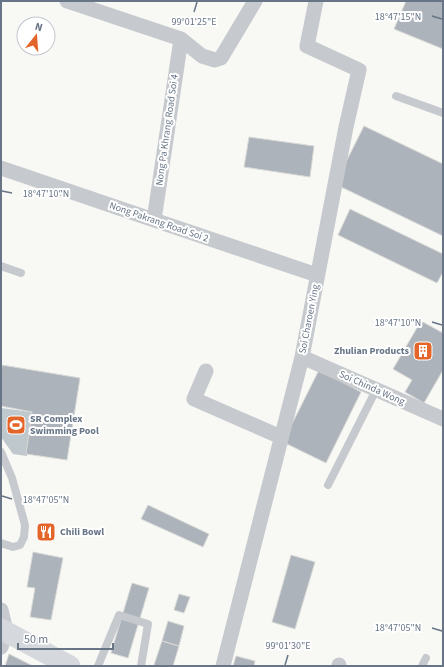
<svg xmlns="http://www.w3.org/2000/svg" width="444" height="667" font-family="'Source Sans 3',sans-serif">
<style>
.water{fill:#bec8cd}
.building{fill:#acb3ba;stroke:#d9dad7}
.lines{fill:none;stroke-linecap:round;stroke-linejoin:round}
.service{stroke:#c6c9cd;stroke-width:8}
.minor{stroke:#c6c9cd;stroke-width:15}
.secondary{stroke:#d5d8dd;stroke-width:21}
.ticks{fill:none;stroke:#677586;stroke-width:1.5}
.labels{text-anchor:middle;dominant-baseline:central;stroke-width:4;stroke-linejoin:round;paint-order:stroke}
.street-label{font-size:10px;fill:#677586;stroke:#fff}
.poi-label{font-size:10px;font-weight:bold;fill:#677586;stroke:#fff;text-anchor:start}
.ticks-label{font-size:10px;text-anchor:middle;fill:#677586;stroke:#fff;stroke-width:4;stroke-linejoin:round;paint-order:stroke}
</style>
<rect width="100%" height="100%" fill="#f8f8f5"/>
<!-- water -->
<path class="water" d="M1 408 32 412 27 456 13 454 1 437Z"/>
<!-- building -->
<path class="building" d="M406 1H443V49L394 29Z
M364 126 443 164V236L335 184Z
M249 137 314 146 310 177 244 167Z
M350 209 443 254V272L437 283 338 235Z
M421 321 443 333V370L424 403 405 392 412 380 393 369Z
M2 365 80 378 67 460 26 454 32 412 1 406V374Z
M319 370 361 392 326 463 283 442Z
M148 505 209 534 203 547 141 519Z
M33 552 63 558 51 620 30 617 35 588 27 587Z
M291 555 315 562 295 629 272 622Z
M132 583 149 588 128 658 111 653Z
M179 594 190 597 184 613 174 610Z
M168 621 184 626 179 646 162 641Z
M162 641 179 646 173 666H157L154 665Z
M9 654 33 666H5Z
M236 656 255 661 254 666H233Z"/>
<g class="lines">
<!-- service -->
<path class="service" d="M396 96 443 113
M1 266 21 273
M1 452 12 478 25 525 24 537 20 545 13 547 1 543
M328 485 376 390
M98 666 119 615 148 624 141 666
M422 666 426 658"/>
<!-- minor -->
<path class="minor" d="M67 1 181 39 202 56 215 60 221 58 255 1
M1 168 154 220 317 275
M154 220 181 39
M302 357 443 419
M206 371 194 399 281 437
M1 610 6 631 1 647
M223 666 302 357 346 127 359 70 307 46 316 1
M339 666V665"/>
<!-- secondary -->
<path class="secondary" d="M1 629 70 666"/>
</g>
<!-- ticks -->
<path class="ticks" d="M194 12 197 2M432 16 442 19M2 191 12 193M432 322 442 325M2 496 12 499M432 628 442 631M285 665 288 655"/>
<!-- icons -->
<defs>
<symbol id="building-square" viewBox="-11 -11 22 22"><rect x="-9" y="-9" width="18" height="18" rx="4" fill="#e46529" stroke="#fff"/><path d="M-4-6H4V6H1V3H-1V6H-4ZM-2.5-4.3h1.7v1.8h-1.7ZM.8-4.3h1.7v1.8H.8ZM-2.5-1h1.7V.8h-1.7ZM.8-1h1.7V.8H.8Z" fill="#fff"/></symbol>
<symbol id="stadium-square" viewBox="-11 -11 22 22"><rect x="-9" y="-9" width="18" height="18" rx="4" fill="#e46529" stroke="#fff"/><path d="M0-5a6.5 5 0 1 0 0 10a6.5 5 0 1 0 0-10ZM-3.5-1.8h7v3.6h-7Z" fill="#fff"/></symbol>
<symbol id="restaurant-square" viewBox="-11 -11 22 22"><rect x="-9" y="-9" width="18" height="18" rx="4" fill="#e46529" stroke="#fff"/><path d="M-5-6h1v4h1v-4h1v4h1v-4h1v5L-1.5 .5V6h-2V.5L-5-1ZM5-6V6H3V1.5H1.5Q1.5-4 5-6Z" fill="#fff"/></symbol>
</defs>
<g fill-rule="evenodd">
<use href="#building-square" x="412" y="340" width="22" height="22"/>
<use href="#stadium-square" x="5" y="414" width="22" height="22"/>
<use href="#restaurant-square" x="35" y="521" width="22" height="22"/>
</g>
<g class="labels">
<!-- street labels -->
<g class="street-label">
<text transform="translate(167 130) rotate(-82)">Nong Pa Khrang Road Soi 4</text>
<text transform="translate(159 222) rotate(19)">Nong Pakrang Road Soi 2</text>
<text transform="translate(309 319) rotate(-79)">Soi Charoen Ying</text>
<text transform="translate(372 388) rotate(24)">Soi Chinda Wong</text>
</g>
<!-- poi labels -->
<g class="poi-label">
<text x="409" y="351" text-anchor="end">Zhulian Products</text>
<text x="30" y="419">SR Complex<tspan x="30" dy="12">Swimming Pool</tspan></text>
<text x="60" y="532">Chili Bowl</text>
</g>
</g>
<g class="ticks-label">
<text x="398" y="20">18°47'15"N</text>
<text x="194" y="25">99°01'25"E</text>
<text x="46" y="197">18°47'10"N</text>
<text x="398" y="326">18°47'10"N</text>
<text x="46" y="503">18°47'05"N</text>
<text x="398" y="631">18°47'05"N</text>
<text x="288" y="649">99°01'30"E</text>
</g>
<!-- border -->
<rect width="444" height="667" fill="none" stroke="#677586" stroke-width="4"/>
<!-- north arrow -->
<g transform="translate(36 36) rotate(17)"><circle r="19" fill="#ffffff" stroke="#c2c8cf"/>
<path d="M0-3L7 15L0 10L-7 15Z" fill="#e46529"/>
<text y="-6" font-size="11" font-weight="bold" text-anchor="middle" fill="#677586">N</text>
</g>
<!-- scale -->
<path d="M18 643v6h95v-6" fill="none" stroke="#677586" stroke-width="2"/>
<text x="24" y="643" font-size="12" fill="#677586" stroke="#ffffff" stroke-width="3" paint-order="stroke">50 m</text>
</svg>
